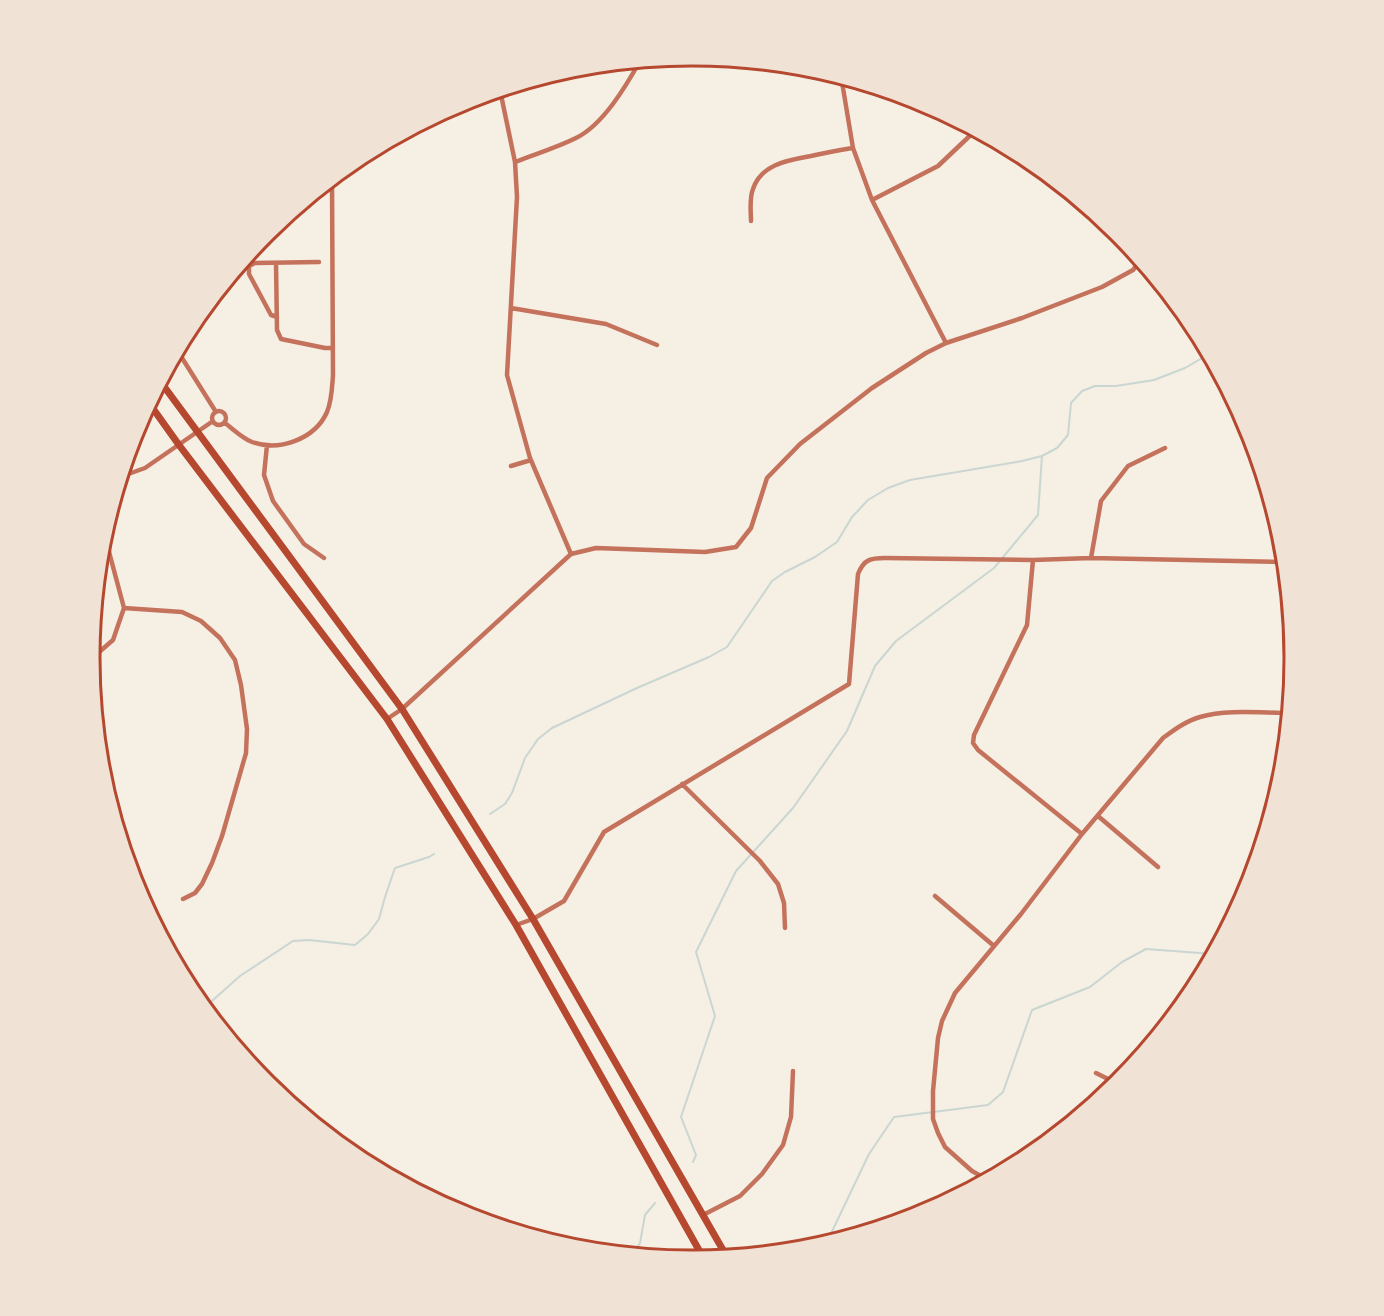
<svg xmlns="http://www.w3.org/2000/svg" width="1384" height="1316" font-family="Figtree,sans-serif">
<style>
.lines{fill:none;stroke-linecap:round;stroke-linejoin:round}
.stream{stroke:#c9d6d2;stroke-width:2}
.minor{stroke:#c5725c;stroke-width:4.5}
.primary{stroke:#b5482f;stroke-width:7}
.rim{fill:none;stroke:#b5482f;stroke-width:3}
</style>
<rect width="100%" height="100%" fill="#f6efe4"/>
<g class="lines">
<!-- stream -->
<path class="stream" d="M490 814 505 804 512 793 525 758 538 739 552 728 637 688 709 657 727 647 772 581 785 572 815 557 837 542 852 517 868 500 888 488 910 480 1022 461 1042 456 1057 448 1068 435 1071 403 1082 391 1095 386H1116L1154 380 1185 368 1209 354
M204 1008 240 976 293 941 309 940 355 945 368 934 379 919 385 897 395 868 429 857 434 854
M693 1162 696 1155 681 1117 715 1016 696 952 736 871 793 808 847 731 875 666 896 641 994 568 1038 515 1042 456
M826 1244 869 1154 894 1117 988 1105 1003 1092 1032 1010 1090 987 1122 962 1146 949 1213 954
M632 1255 640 1243 645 1215 655 1203"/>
<!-- minor -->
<path class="minor" d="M841 76 853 148 872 200 946 343
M500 90 515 162 517 197 507 375 530 458 571 554
M515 162C535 154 556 148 576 138 603 125 626 86 640 61
M872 200 938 166 976 130
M751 221C751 211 749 199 753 189 761 164 789 160 811 156 825 153 839 150 853 148
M276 263 277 330 281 339 325 348H333
M249 266V274L271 315 277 317
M237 267 249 266 255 263 319 262
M511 308 606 324 657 345
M177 350 216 412
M212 418a7 7 0 1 1 14 0a7 7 0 1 1-14 0Z
M225 423C233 429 242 438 252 442 279 452 315 439 327 412 332 400 332 387 333 375L332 180
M267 445 264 475 273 501 304 544 324 558
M511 466 531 460
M120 477 145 468 213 421
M1091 558 1101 501 1128 466 1165 448
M1033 560 1027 625 974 735 973 743 978 750 1082 834
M124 608 182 612 201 621 220 638 235 660 241 685 247 729 246 753 222 836 212 863 202 884 195 893 183 899
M90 660 113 640 124 608 108 548 105 526
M387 719 402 709 571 554 596 548 705 552 736 547 751 528 767 478 800 444 872 388 926 353 946 343 1022 318 1102 287 1133 270 1141 260
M682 784 760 861 778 884 784 903 785 928
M1098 816 1158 867
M935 896 994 946
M516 925 533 919 564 901 604 832 849 684 858 574C864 559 871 558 885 558L1033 560 1091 558 1285 562
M1096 1073 1118 1084
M988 1180 972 1171 945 1147 938 1133 933 1119V1091L938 1038 942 1021 955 993 1021 914 1082 834 1163 738C1174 730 1186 721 1200 717 1227 709 1261 713 1289 713
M703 1215 740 1196 762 1174 783 1145 791 1117 793 1071"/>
<!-- primary -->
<path class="primary" d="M160 381 402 709 533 919 727 1257
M149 403 179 445 387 719 516 925 704 1259"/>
</g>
<!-- crop -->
<path d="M0 0H1384V1316H0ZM100 658a592 592 0 1 1 1184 0a592 592 0 1 1-1184 0Z" fill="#f1e2d6" fill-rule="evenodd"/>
<path class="rim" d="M100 658a592 592 0 1 1 1184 0a592 592 0 1 1-1184 0Z"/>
</svg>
